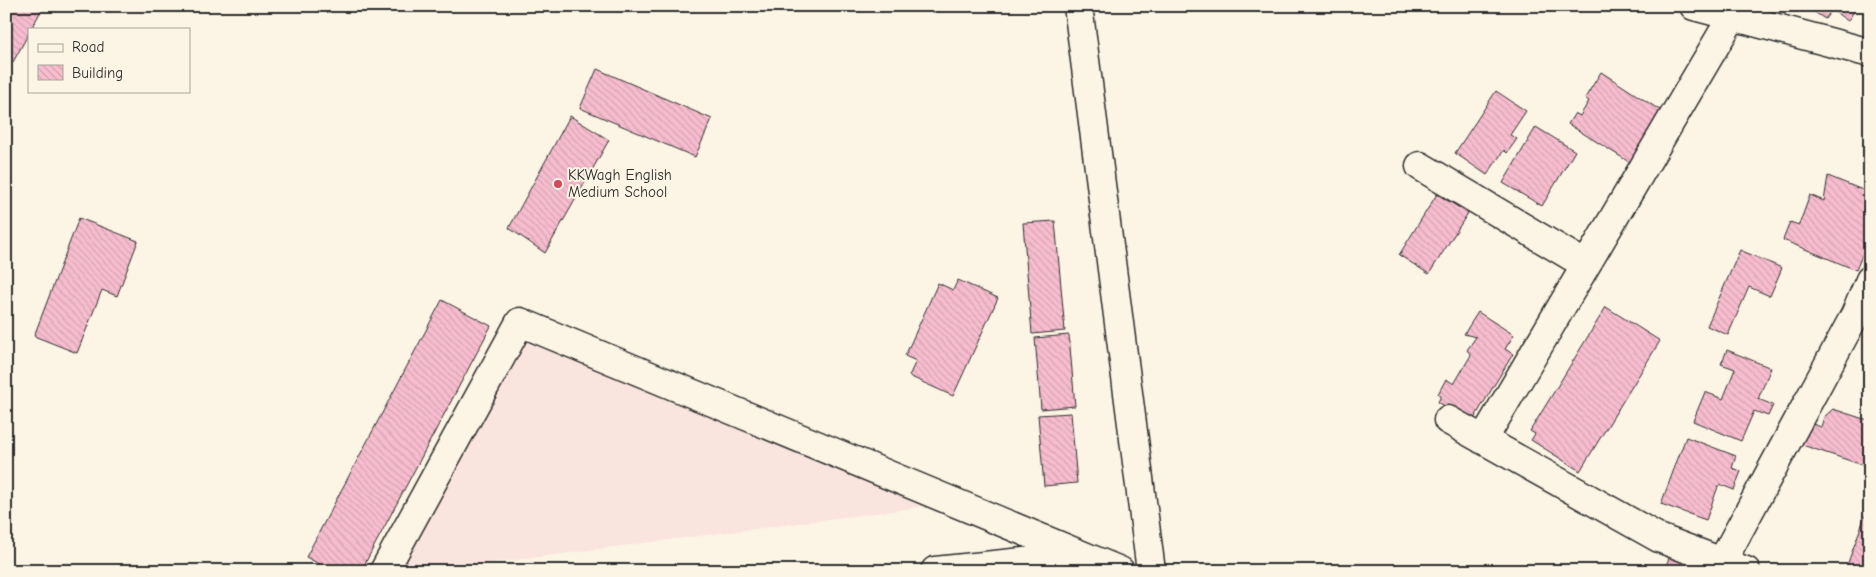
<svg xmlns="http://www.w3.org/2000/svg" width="1876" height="577" font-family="'Comic Neue',sans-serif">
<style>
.built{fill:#fae4de}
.building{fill:url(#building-back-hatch);stroke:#2b2b2b}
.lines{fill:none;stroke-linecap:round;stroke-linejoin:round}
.minor-casing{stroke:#2b2b2b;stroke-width:31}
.minor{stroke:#fcf5e5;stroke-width:28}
.poi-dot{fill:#d1495b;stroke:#fcf5e5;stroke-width:2}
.labels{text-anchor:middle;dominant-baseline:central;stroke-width:4;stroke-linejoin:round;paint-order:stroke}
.poi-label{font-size:15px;fill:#2b2b2b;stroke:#fcf5e5;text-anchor:start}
</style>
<defs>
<pattern id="building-back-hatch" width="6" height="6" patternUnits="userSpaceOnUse" patternTransform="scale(1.25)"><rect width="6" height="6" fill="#f7bdcf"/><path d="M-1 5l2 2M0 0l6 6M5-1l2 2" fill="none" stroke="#d4a3b2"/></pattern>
</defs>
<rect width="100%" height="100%" fill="#fcf5e5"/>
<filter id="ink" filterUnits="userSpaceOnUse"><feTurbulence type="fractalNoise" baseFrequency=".02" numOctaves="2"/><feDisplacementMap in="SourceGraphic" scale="10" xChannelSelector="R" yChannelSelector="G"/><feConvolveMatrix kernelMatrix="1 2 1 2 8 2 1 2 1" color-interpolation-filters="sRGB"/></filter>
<g filter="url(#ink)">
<!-- built -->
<path class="built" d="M520 322 937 505 432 571H379Z"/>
<!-- building -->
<path class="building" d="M6 6H32L41 11 31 29H29V33L13 62 6 58Z
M1805 6H1857L1848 21 1832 10 1825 19Z
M597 69 712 119 695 157 580 108Z
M1601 72 1666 114 1634 165 1568 124 1575 113 1580 116 1589 101 1585 98Z
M1496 91 1526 111 1510 135 1517 139 1507 153 1504 150 1487 175 1455 153Z
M570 116 609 140 545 253 509 228Z
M1536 127 1575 151 1542 206 1503 183Z
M1828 176 1870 193V236L1856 270 1783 240 1790 222 1799 225 1810 195 1824 201Z
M1437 194 1468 213 1429 274 1399 255Z
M79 218 138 241 117 296 102 290 77 353 34 336Z
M1055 221 1065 331 1032 334 1023 223Z
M1740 250 1782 268 1770 296 1749 287 1728 335 1707 326Z
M958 280 998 298 953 396 909 376 916 361 905 356 938 283 953 290Z
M442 300 491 326 361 571H333L306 557Z
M1606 307 1660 341 1580 471 1531 440 1535 434 1530 431Z
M1478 312 1514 335 1505 349 1513 354 1472 422 1438 402 1441 396 1438 394 1446 379 1454 384 1471 355 1467 350 1476 337 1464 334Z
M1069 335 1075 406 1041 409 1035 338Z
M1727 350 1771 368 1758 399 1773 405 1768 416 1754 411 1741 441 1693 421 1705 392 1723 399 1735 369 1721 364Z
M1833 409 1870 421 1869 467 1799 444 1807 422 1821 427 1824 417Z
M1071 413 1077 483 1044 486 1038 415Z
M1686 437 1736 456 1732 468 1741 471 1734 490 1719 484 1706 520 1661 504Z
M1870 502V571H1845Z
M1671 553 1691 562 1687 571H1664Z"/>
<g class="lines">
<defs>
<path id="minor" d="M1078 6 1151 571
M1694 6 1870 53
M1420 166 1586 265
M1448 420 1659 538 1746 571
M1483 440 1732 17
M384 571 520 322 1120 571
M935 571 1082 556
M1717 571 1855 315 1870 280"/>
</defs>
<!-- minor casing -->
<use href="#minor" class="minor-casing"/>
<!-- minor -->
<use href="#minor" class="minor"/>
</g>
</g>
<!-- markers -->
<circle class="poi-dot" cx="558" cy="184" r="5"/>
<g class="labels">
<!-- poi labels -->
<g class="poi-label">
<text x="568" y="175">KKWagh English<tspan x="568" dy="17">Medium School</tspan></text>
</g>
</g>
<!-- margin -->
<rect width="1876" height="577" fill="none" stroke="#fcf5e5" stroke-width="25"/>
<rect x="12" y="12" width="1851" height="552" fill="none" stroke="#2b2b2b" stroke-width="2" filter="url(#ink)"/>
<!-- legend -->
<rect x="28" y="28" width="162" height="65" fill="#fcf5e5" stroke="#a8a49b"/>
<rect x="38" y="44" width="25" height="8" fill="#fcf5e5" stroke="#a8a49b"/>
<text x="72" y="52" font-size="15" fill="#2b2b2b">Road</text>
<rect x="38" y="65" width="25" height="15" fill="url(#building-back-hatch)" stroke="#a8a49b"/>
<text x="72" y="78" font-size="15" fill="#2b2b2b">Building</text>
</svg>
